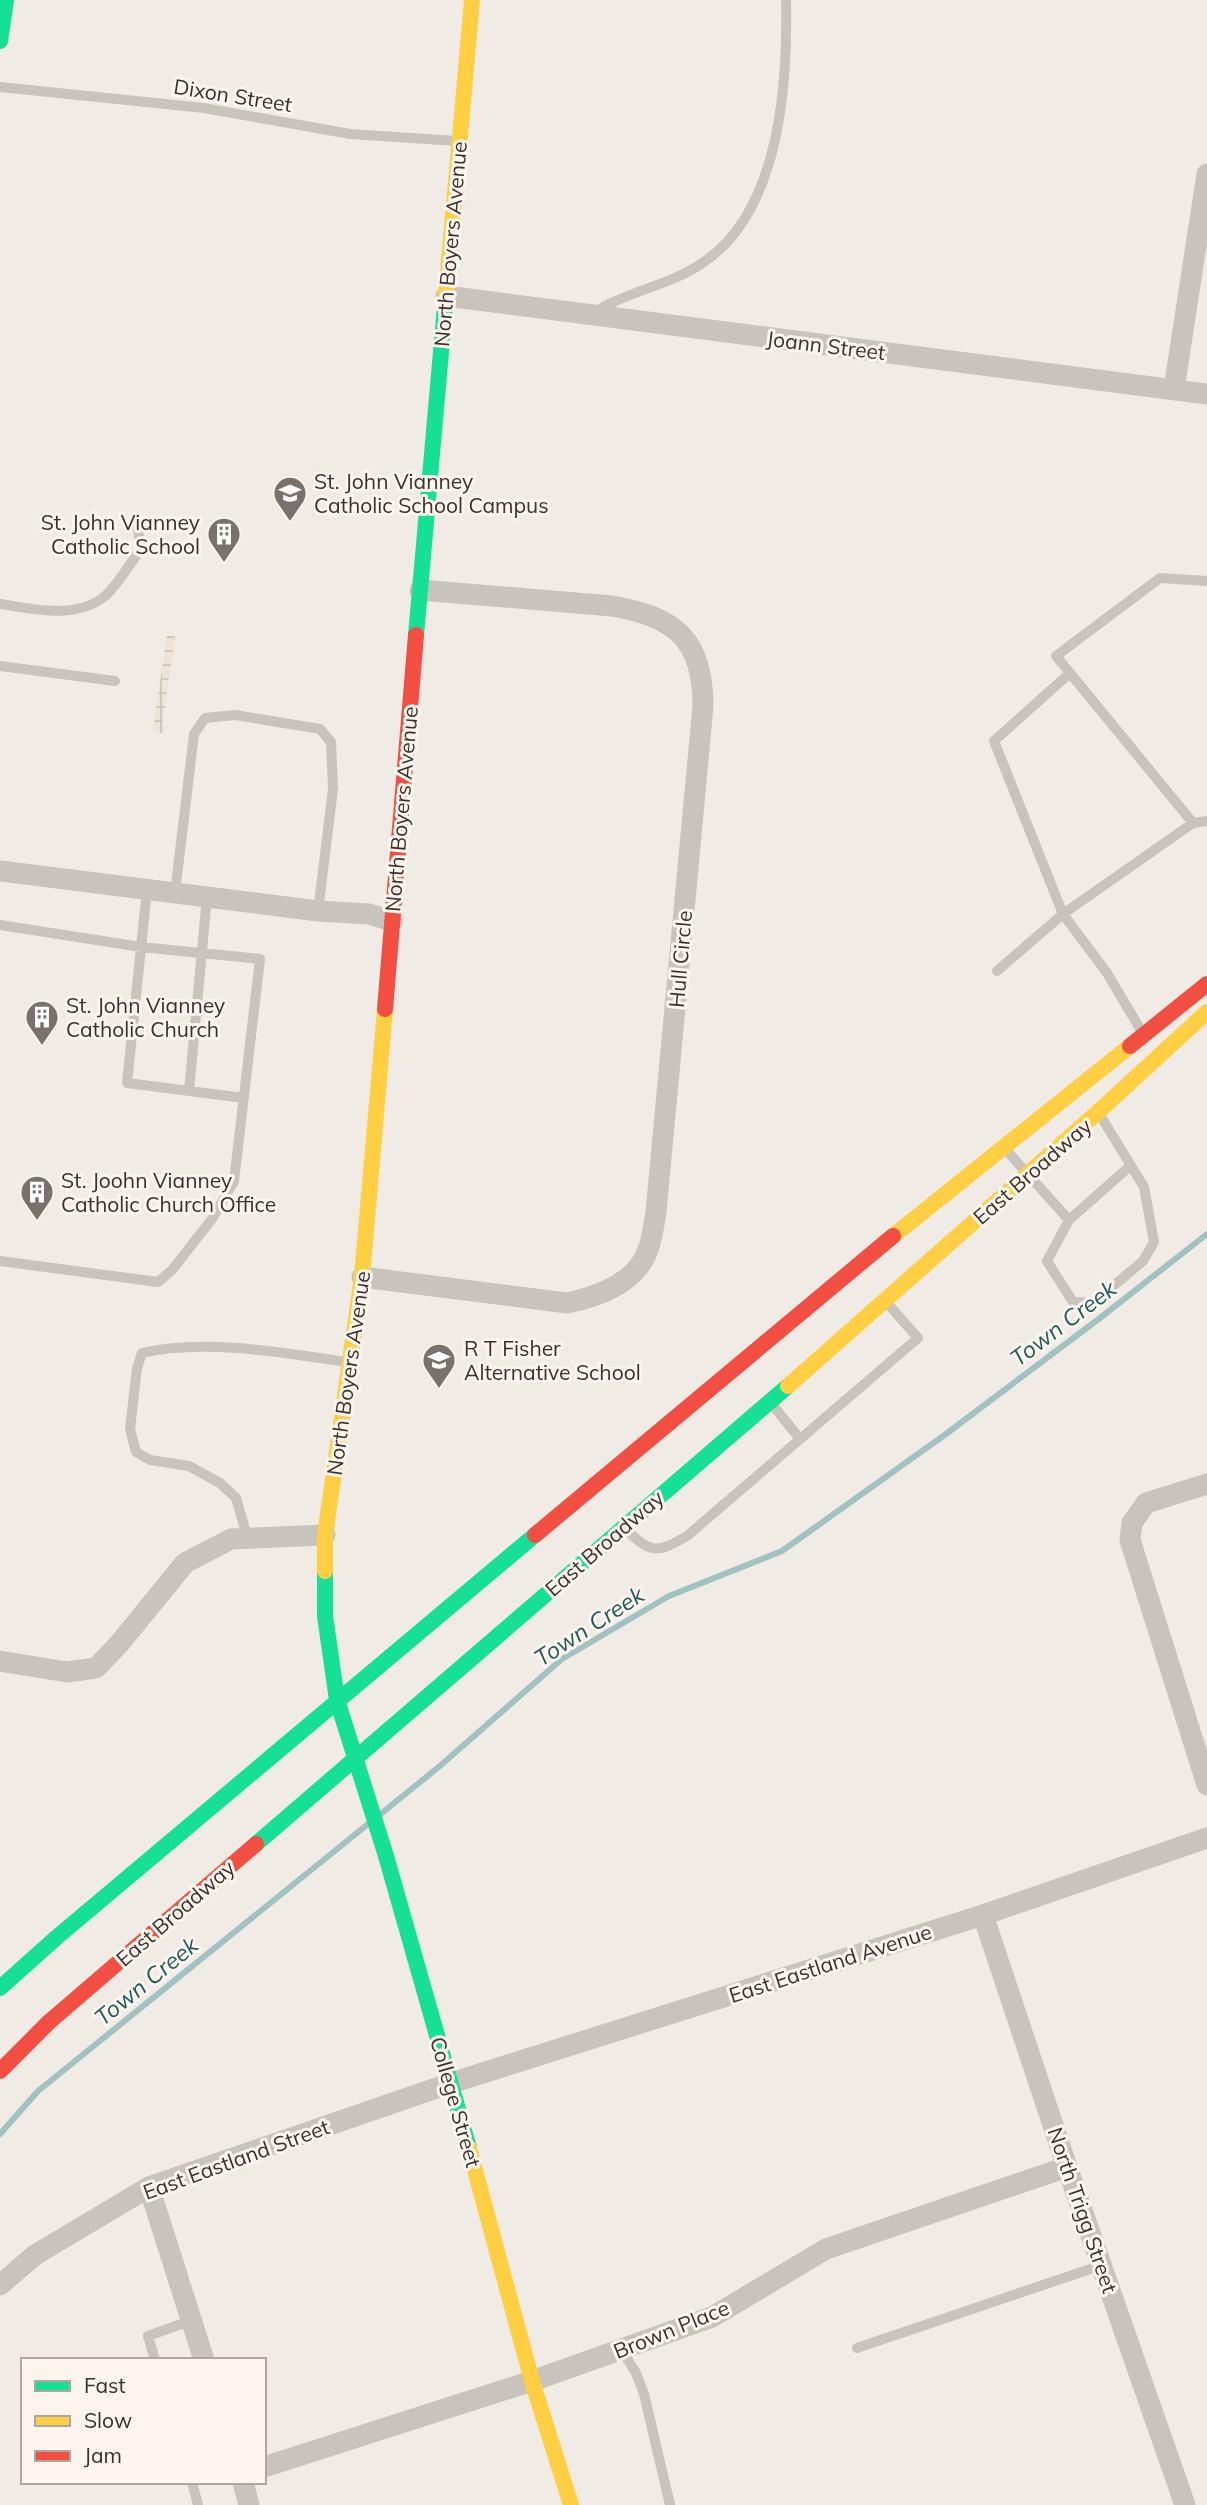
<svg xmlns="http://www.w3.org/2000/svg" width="1207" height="2505" font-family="Mulish,sans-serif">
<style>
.plaza{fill:url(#plaza-grid)}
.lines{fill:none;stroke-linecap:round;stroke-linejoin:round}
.stream{stroke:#a1c2c1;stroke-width:6}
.lane{stroke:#c9c3be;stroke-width:10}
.street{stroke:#c9c3be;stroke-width:21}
.fast{stroke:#16e098;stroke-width:16}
.slow{stroke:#ffcf43;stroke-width:16}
.jam{stroke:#f24e42;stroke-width:16}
.labels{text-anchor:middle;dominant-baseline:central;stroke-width:6;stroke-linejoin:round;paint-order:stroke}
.street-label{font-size:21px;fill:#3b302b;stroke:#fbf5ee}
.poi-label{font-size:21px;fill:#3b302b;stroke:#fbf5ee;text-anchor:start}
.water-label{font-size:23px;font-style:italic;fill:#1f5a5e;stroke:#fbf5ee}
</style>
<defs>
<pattern id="plaza-grid" width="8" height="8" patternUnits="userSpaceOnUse" patternTransform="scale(1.75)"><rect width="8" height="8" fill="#eee3d5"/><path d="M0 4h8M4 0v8" fill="none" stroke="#cdc3b7"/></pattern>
</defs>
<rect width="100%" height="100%" fill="#f0ebe5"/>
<!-- plaza -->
<path class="plaza" d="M167 635 175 636 162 727H166L163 734 153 730Z"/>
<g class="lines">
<!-- stream -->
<path class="stream" d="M382 1813 441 1765 562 1659 669 1596 782 1551 946 1434 1100 1318 1207 1234
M0 2134 38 2091 368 1824"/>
<!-- lane -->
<path class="lane" d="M0 87 204 108 350 134 457 141
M594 312C628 291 668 286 701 264 780 213 788 85 786 0
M0 604C33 609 76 620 105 596 117 586 131 562 141 549L137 524
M0 666 115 681
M1070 673 994 741 1063 914 1193 823 1207 821
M1193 823 1056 656 1160 578 1207 581
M147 890 127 1083 244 1098
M175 893 194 734 205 718 235 715 320 729 331 742 333 789 318 911
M0 925 141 947 260 959 234 1181 212 1219 172 1270 158 1282 0 1261
M997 971 1063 914 1107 973 1142 1032
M189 1091 207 897
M1007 1151 1069 1220 1047 1261 1073 1302 1093 1303 1143 1261 1154 1242 1144 1187 1100 1115
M1069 1220 1130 1166
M771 1403 800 1439
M628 1531C651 1555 659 1552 687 1536L918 1338 888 1304
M248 1539 236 1498 220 1483 189 1466 150 1460 136 1452 130 1429 137 1368 142 1353C202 1338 285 1353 346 1362
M857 2348 1102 2265
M621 2349 636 2373 644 2394 670 2505
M155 2360 148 2336 192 2320
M192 2482 198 2505"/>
<!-- street -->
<path class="street" d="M446 296 1207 394
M1174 389 1207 174
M0 871 318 911 369 914 392 921
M362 1277 567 1303C592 1298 624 1287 640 1265 651 1250 653 1230 656 1212L703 706C703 639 675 617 612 606L420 590
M1207 1484 1146 1503 1132 1523 1130 1540 1207 1785
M0 1661 67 1672 96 1668 119 1644 185 1563 231 1539 325 1535
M983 1915 1067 2167 1185 2505
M149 2187 204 2360
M0 2285 35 2255 149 2187 451 2083 983 1915 1207 1838
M264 2467 532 2381 712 2317 826 2249 1067 2167
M243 2482 249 2505"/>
<!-- fast -->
<path class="fast" d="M0 41 6 0
M416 635 446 295
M325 1571V1616L337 1700 386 1856 469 2148
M256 1844 788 1386
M0 1988 57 1937 535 1535"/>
<!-- slow -->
<path class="slow" d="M446 295 472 0
M893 1236 1130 1046
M788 1386 1098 1112 1207 1012
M325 1571V1535L362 1277 385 1009
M469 2148 532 2381 571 2505"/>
<!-- jam -->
<path class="jam" d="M385 1009 416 635
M1130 1046 1207 984
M535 1535 893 1236
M0 2071 49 2022 256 1844"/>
</g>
<!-- icons -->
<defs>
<symbol id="school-pin" viewBox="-11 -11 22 30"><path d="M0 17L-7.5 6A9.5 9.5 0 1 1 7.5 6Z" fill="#7a716c" stroke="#fbf5ee"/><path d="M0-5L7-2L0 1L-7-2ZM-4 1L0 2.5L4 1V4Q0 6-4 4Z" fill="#fff"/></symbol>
<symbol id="building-pin" viewBox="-11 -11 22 30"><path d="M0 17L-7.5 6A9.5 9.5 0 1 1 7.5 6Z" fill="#7a716c" stroke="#fbf5ee"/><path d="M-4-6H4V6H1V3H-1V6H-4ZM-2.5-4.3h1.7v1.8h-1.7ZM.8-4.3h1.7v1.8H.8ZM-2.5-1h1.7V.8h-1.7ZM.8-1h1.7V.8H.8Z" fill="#fff"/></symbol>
</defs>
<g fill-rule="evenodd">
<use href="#school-pin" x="271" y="474" width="38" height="52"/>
<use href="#building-pin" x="205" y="515" width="38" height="52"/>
<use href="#building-pin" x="23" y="998" width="38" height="52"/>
<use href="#building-pin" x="18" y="1173" width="38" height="52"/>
<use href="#school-pin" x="420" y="1341" width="38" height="52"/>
</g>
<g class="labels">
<!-- street labels -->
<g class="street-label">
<text transform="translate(233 95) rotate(9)">Dixon Street</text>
<text transform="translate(450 244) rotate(-85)">North Boyers Avenue</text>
<text transform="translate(826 345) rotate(7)">Joann Street</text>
<text transform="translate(401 809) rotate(-85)">North Boyers Avenue</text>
<text transform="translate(680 959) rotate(-85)">Hull Circle</text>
<text transform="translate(1032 1171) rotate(-41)">East Broadway</text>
<text transform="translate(348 1373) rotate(-82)">North Boyers Avenue</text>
<text transform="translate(604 1543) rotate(-41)">East Broadway</text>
<text transform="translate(175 1913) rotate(-41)">East Broadway</text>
<text transform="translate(830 1963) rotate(-18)">East Eastland Avenue</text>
<text transform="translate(456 2102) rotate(74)">College Street</text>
<text transform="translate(236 2159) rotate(-20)">East Eastland Street</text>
<text transform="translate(1083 2210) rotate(71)">North Trigg Street</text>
<text transform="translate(671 2329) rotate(-22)">Brown Place</text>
</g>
<!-- poi labels -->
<g class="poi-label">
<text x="314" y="481">St. John Vianney<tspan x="314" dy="24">Catholic School Campus</tspan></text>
<text x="200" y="522" text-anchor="end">St. John Vianney<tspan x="200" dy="24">Catholic School</tspan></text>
<text x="66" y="1005">St. John Vianney<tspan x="66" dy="24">Catholic Church</tspan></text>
<text x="61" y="1180">St. Joohn Vianney<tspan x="61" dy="24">Catholic Church Office</tspan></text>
<text x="464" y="1348">R T Fisher<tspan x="464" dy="24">Alternative School</tspan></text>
</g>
<!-- water labels -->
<g class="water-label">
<text transform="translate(1063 1323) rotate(-37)">Town Creek</text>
<text transform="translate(589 1626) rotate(-33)">Town Creek</text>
<text transform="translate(146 1981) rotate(-39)">Town Creek</text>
</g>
</g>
<!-- legend -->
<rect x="21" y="2358" width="245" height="126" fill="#fbf5ee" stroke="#aea6a0" stroke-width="2"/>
<rect x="35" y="2381" width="35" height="10" fill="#16e098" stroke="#aea6a0" stroke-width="2"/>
<text x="84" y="2393" font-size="21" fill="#3b302b">Fast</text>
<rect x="35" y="2416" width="35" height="10" fill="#ffcf43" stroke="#aea6a0" stroke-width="2"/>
<text x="84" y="2428" font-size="21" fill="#3b302b">Slow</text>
<rect x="35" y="2451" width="35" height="10" fill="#f24e42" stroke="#aea6a0" stroke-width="2"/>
<text x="84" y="2463" font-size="21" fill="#3b302b">Jam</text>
</svg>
